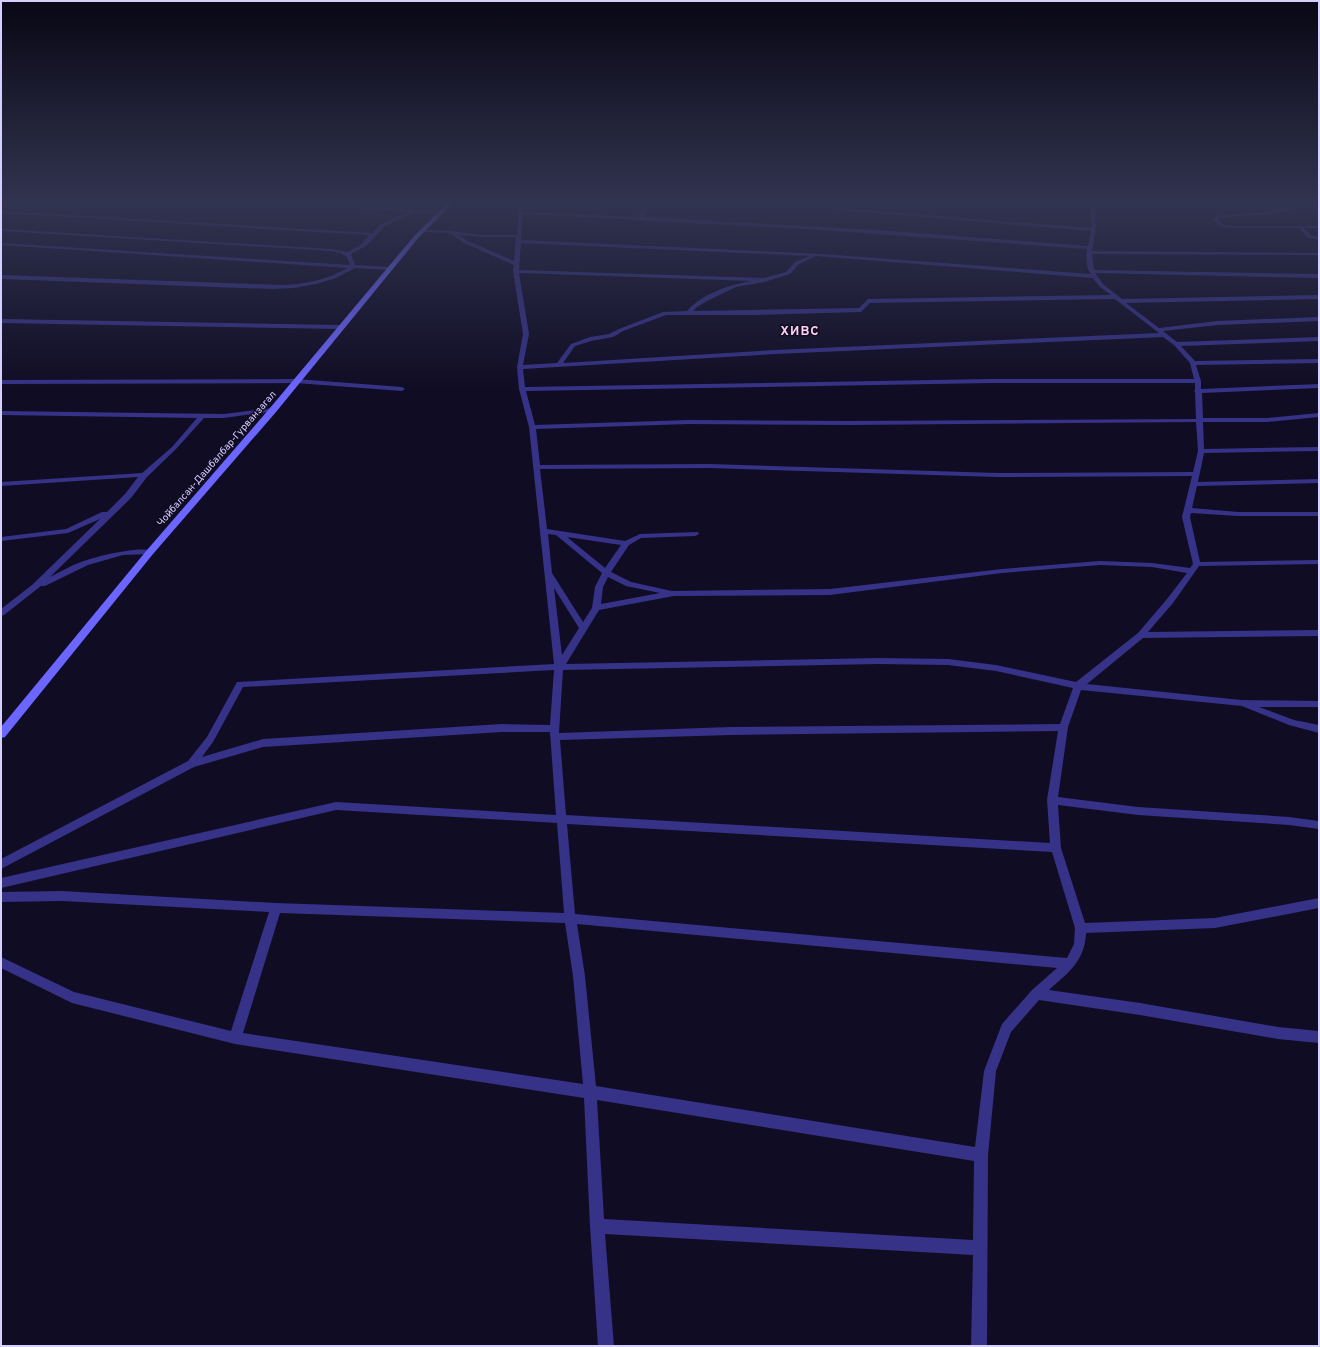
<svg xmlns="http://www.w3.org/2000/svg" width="1320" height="1347" font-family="Overpass,sans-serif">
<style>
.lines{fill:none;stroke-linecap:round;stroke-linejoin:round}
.street{fill:#363287;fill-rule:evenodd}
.secondary{fill:#6b66ff;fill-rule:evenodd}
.labels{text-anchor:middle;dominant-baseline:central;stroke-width:3;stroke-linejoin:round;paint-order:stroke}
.far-street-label{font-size:10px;fill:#d5cfff;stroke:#100c24}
.far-district-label{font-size:13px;font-weight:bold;letter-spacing:1px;fill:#ffd1ee;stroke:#100c24}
</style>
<rect width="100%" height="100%" fill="#100c24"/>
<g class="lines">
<!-- street -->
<path class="street" d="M287 201H302L398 208 406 201H410L403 209 443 213 441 214 414 212 385 226 366 246 351 254 355 265 390 267 392 268V270L355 268 336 278 316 284 294 288 273 289 1 279V275L284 285C307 284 328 279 348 268L1 245V243L350 265C348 254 341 253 331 251L1 231V229L331 249 348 252 362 244 369 235 1 213V211L372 233 381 224 409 212 289 202Z
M520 201H524L523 212 638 217 646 203 624 202 622 201H651L643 217 877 230 1088 246 1091 231 839 210 837 209 839 208 1092 228 1090 208 983 202 981 201H1002L1089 206 1088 201H1092C1098 220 1096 231 1092 251L1319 253V255L1092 254 1094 270 1319 274V278L1095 273 1104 285 1122 299 1319 295V299L1126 303 1159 328 1217 321 1319 317V321L1217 325 1163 331 1177 342 1319 337V341L1181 346 1195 361 1319 359V363L1196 365 1201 381V389L1319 384V388L1202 393 1203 418H1267L1319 413V417L1267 422H1203L1204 449 1319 447V451L1204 453 1198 482 1319 479V483L1197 486 1192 508 1238 512H1319V516H1238L1191 513 1190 517 1200 562 1319 560V564L1199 566 1173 603 1148 632 1319 630V636L1143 638 1087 684 1241 700 1319 701V707H1259L1294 720 1319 725V733L1289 725 1242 706 1081 690 1068 727 1058 797 1138 807 1289 817 1319 821V829L1289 825 1138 815 1058 805 1061 848 1085 923 1215 918 1319 898V908L1215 928 1086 933C1085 961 1068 973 1049 990L1140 1003 1278 1027 1319 1031V1043L1278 1039 1140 1015 1039 1000 1011 1032 996 1071 988 1155 987 1346H971L973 1255 605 1234 614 1346H598L590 1226 584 1098 235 1044 72 1003 1 968V957L74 992 231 1031 269 912 62 901 1 902V892L62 891 276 903 564 913 557 823 336 810 1 888V878L336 802 556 815 550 732H502L263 747 194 767 1 869V859L188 761 207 737 237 682 554 664 529 427 519 389 517 367 523 334 513 271 514 265 464 243 450 233 423 232 421 231 423 230 451 231 481 235H517ZM523 214 806 229 1087 249C1086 258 1086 268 1091 274L822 254 521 240ZM458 235 481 237H516L514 261 468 241ZM521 243 810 256 795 262 786 272 764 278 519 270ZM816 256 1093 278 1100 287 1111 295 868 299 859 308 693 311 697 307 707 301 736 287 764 282 790 274 799 264ZM519 273 751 281C729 285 702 294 687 311L663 312 619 329 609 334 590 337 571 344 557 363 523 365 529 334ZM1115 299 1159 333 775 350 563 363 575 346 591 341 613 337 623 331 666 315H753L861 312 870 303ZM1163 337 1174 345 1190 363 1194 379H990L525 387 523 369 775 354ZM990 383H1195V390L1194 391 1195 392 1196 419 851 421 689 420 535 425 526 391ZM1196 422 1198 451 1193 472 998 473 710 464 540 465 536 429 689 424 851 425ZM710 468 998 477 1192 476 1182 517 1193 564 1190 568 1152 563 1100 561 1002 569 830 589 672 591 631 582 611 572 629 545 641 538 695 536 699 534 698 532 640 534 625 541 547 529 540 469ZM548 534 556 535 602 573 595 587 592 608 583 622 552 573ZM567 537 621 545 605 568ZM1100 565 1152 567 1187 573 1167 599 1138 633 1076 682 996 665 948 659 879 658 566 664 599 610 674 596 830 595 1002 573ZM608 577 626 586 660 593 601 604 603 587ZM554 588 579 628 562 655ZM879 664 948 665 996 671 1073 688 1060 724 731 727 559 733 563 670ZM554 670 550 725 502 724 263 739 202 757 213 742 243 687ZM1058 731 1047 800 1050 843 566 815 560 740 731 735ZM567 824 1052 852 1075 928 1074 944 1067 958 575 914ZM280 913 565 923 573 976 583 1084 243 1033ZM577 924 1057 968 1032 990 1002 1024 984 1071 975 1147 596 1086 585 976ZM597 1100 974 1161 973 1240 604 1219Z
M1291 201H1295L1296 206C1283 218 1235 214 1217 219L1224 225 1230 226H1319V228H1304L1311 236 1319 237V239L1308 238 1299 228H1230L1221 227 1212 219 1216 216 1265 212 1290 207 1292 206Z
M1 319 341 325 344 327 341 329 1 323Z
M296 379 402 387 405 389 402 391 296 383 1 384V380Z
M273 408 276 410 275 411 224 418H204L176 449 147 477 131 498 50 577C60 572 70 566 81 562 93 557 145 544 154 552L153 554 123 555 88 565 45 586H41L4 615 1 616V609L32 585 100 519 68 533 1 541V537L66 529 102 512H107L125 494 138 477 1 486V482L142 473 172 447 197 418 1 415V411L224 414Z"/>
<!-- secondary -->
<path class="secondary" d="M450 201H455L419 237 276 412 153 554 5 737 1 738V727L147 550 270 408 415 235Z"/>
</g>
<!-- sky -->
<linearGradient id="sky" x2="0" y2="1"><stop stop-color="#090714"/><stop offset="0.52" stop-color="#313450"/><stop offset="1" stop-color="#313450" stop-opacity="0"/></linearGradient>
<rect width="1320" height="389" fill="url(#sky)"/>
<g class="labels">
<!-- far-street labels -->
<g class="far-street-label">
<text transform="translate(217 459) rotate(-49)">Чойбалсан-Дашбалбар-Гурванзагал</text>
</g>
<!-- far-district labels -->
<g class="far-district-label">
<text x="800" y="332">ХИВС</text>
</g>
</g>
<!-- border -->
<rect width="1320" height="1347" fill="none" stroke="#d5cfff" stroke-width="4"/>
</svg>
